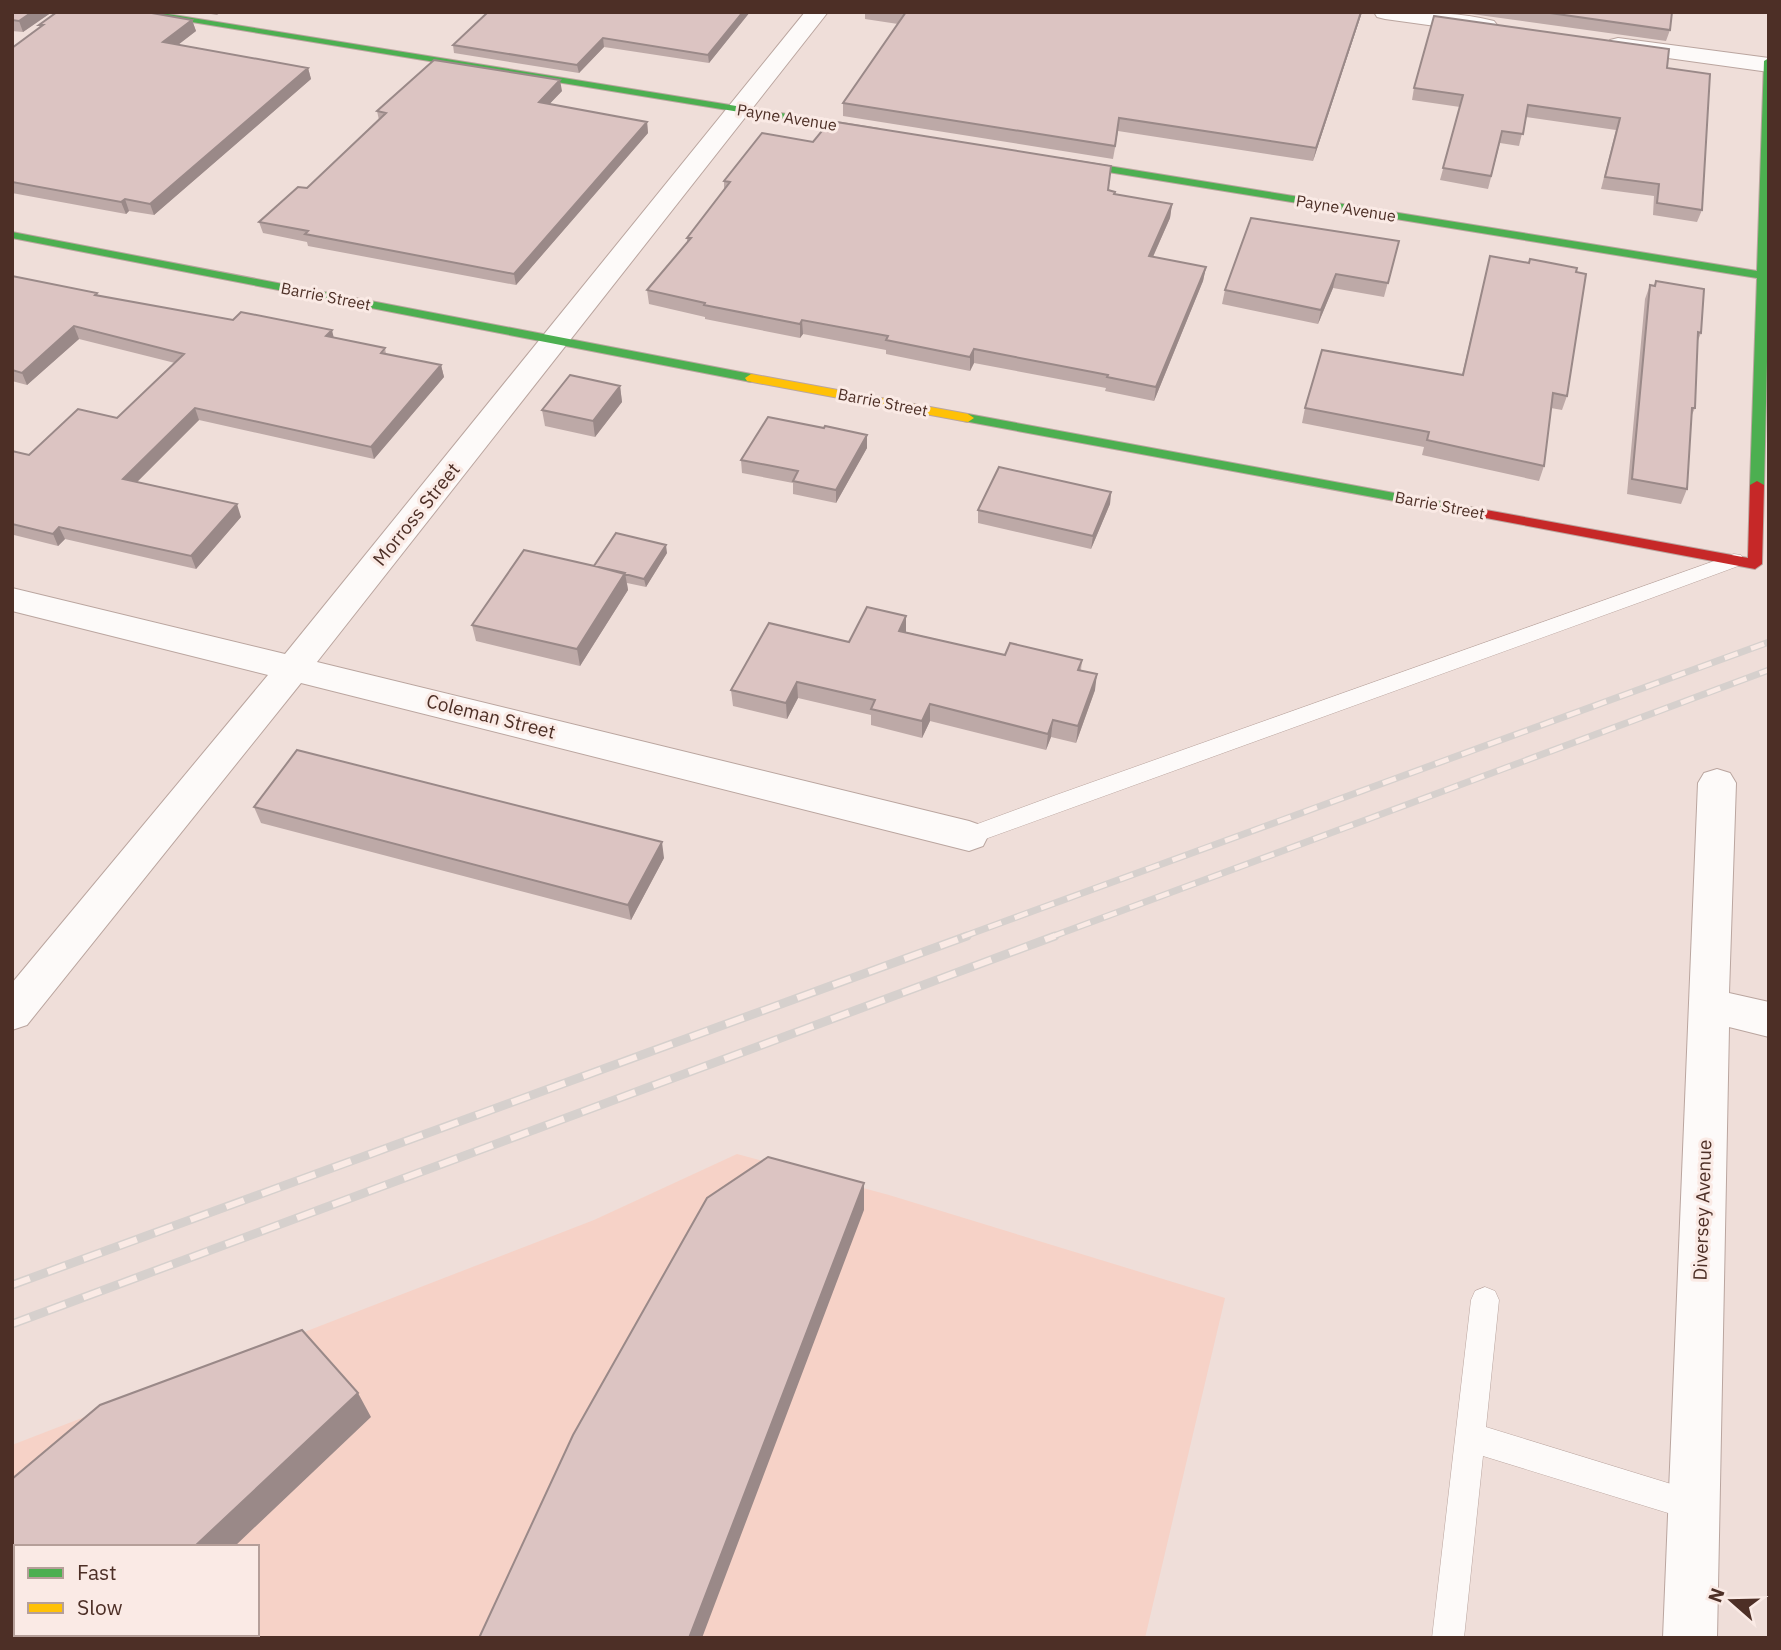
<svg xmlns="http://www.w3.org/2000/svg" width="1781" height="1650" font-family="'IBM Plex Sans',sans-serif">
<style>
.built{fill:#f6d2c7;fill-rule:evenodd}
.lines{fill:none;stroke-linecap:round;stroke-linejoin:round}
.lane-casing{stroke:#baa59f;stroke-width:1}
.street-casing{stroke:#baa59f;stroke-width:2}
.fast-casing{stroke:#baa59f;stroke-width:2}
.slow-casing{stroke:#baa59f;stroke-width:2}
.jam-casing{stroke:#baa59f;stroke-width:2}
.lane{fill:#fdfaf9;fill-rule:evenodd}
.street{fill:#fdfaf9;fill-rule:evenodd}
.fast{fill:#4caf50;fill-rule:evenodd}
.slow{fill:#ffc107;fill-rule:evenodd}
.jam{fill:#c62828;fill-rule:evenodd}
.rail-far1-casing{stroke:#d6d0cd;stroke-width:7}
.rail-casing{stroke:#d6d0cd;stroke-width:9}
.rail-far1{stroke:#faeae5;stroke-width:4.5;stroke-dasharray:14;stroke-linecap:butt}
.rail{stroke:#faeae5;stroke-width:6;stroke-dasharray:19;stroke-linecap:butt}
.wall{fill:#bda9a7}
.shaded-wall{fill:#9a8988}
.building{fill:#dcc4c2;stroke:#9a8988;stroke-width:2}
.labels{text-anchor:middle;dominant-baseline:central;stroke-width:6;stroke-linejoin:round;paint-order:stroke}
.far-street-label{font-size:16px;fill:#4d2f26;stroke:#faeae5}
.street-label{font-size:19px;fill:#4d2f26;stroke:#faeae5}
</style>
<rect width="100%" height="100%" fill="#efded9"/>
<!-- built -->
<path class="built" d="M737 1154 889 1195 1225 1298 1145 1638H12V1445L594 1220ZM16 1547H257V1634H16Z"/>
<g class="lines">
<defs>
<path id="lane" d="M1734 554 1741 555 1744 560 1741 565 1646 600 977 842 969 845 961 842 958 836 961 830 1056 795Z
M1485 1287 1495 1291 1499 1300 1486 1427 1694 1491 1705 1495 1709 1506 1705 1517 1694 1521 1483 1456 1464 1638H1432L1471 1300 1475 1291Z"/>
<path id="street" d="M805 12H828L317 662 969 821 983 826 988 836 983 846 969 851 301 683 27 1025 12 1030V983L268 675 12 611V588L285 654Z
M1374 12C1414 12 1455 11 1494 21L1498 26 1494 31 1486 33 1385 19 1377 17Z
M1618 38 1769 58V72L1610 50 1606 45 1610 40Z
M1717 769 1730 773 1736 783 1729 993 1769 1002V1037L1729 1027 1717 1638H1663L1698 783 1704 773Z"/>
<path id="fast" d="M131 12H155L879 129 884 132 879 135Z
M1769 58V279L1764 485 1757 489 1750 485 1757 278 1059 164 1054 161 1059 158 1757 271 1764 61Z
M12 232 751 374 757 378 751 382 12 238Z
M968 414 1486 510 1493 514 1486 518 964 421 962 418Z"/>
<path id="slow" d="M751 374 968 414 974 418 968 422 747 381 745 378Z"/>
<path id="jam" d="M1757 481 1764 485 1762 564 1755 569 1486 518 1479 514 1486 510 1748 558 1750 485Z"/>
</defs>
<!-- lane casing -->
<use href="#lane" class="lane-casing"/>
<!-- street casing -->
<use href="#street" class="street-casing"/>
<!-- fast casing -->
<use href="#fast" class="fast-casing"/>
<!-- slow casing -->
<use href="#slow" class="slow-casing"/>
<!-- jam casing -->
<use href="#jam" class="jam-casing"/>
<!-- lane -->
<use href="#lane" class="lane"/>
<!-- street -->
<use href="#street" class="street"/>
<!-- fast -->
<use href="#fast" class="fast"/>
<!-- slow -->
<use href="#slow" class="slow"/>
<!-- jam -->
<use href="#jam" class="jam"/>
<defs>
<path id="rail-far1" d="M962 937 1769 642
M1051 937 1769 670"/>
<path id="rail" d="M12 1285 967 936
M12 1324 1055 936"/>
</defs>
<!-- rail-far1 casing -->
<use href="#rail-far1" class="rail-far1-casing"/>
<!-- rail casing -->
<use href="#rail" class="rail-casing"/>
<!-- rail-far1 -->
<use href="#rail-far1" class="rail-far1"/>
<!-- rail -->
<use href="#rail" class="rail"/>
</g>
<!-- wall -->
<path class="wall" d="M12 12H52L23 32 12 31Z
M199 12H221L217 15Z
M488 12H750L709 63 604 47 579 73 454 53 453 45Z
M865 12H1362L1313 161 1118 131 1113 159 843 116V103L898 24 865 19Z
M1457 12H1672L1670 30 1666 41Z
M192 20 196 31 178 45 308 68 311 79 154 215 129 211 126 214 12 193V48L40 28 39 25Z
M1667 68 1702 210 1697 222 1653 215 1654 196 1601 189 1616 130 1526 117 1519 146 1500 143 1488 189 1440 180 1460 107 1412 100 1414 88Z
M562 91 549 104 647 122 648 133 516 285 308 246 307 242 263 233 259 222 307 188 379 120 377 111Z
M724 181 1108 190 1115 192V195L1172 204 1170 218 1153 257 1206 267 1203 281 1154 401 1105 391 1106 388 974 363 970 371 886 354V350L803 334 800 338 705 319V317L649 304 647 290 687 243V238L724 190Z
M1399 241 1384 297 1333 288 1318 324 1222 304 1225 290Z
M1490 256 1567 396 1562 410 1551 408 1544 466 1539 481 1422 455 1424 447 1302 423 1305 408 1462 375Z
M12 276 97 293 98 296 334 338 385 348 386 354 441 365 444 377 374 459 199 420 137 482 241 517 196 569 65 539 58 546 14 535 12 531V451L29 455 117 418 175 363 79 339 27 385 12 381Z
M1656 281 1701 333 1697 343 1695 408 1691 417 1687 489 1681 504 1627 494 1645 299 1650 285 1654 286Z
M620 386 622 402 595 437 545 426 542 410Z
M824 428 867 435V448L836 503 793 494V483L742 473 741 460Z
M1111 492 1110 504 1091 549 978 523V510Z
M667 553 646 587 627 583 628 590 580 666 476 641 472 625 594 566Z
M906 632 1005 655 1082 660 1081 670 1095 690 1076 743 1051 737 1046 750 930 721 922 738 871 725V715L798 698 787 719 733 706 731 690 849 642Z
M254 807 664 858 631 920 261 823Z"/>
<!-- shaded-wall -->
<path class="shaded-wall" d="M32 12H52L23 32 19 21Z
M743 12H750L709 63 708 55Z
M1361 12H1362L1313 161 1316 148Z
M192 20 196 31 166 54 163 42Z
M603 38 604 47 579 73 577 65Z
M308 68 311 79 154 215 150 204Z
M560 80 562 91 541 113 539 102Z
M647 122 648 133 516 285 514 274Z
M125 199 129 211 126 214 121 202Z
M1172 204 1170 218 1147 270 1149 256Z
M1206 267 1203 281 1154 401 1156 387Z
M1336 274 1333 288 1318 324 1321 310Z
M802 320 803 334 800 338V324Z
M74 326 79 339 27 385 22 373Z
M332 330 335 343 326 336Z
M974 349V363L970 371V357Z
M441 365 444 377 374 459 371 447Z
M620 386 622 402 595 437 593 421Z
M195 408 199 420 128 491 123 479Z
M867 435V448L836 503V490Z
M1111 492 1110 504 1091 549 1093 536Z
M237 504 241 517 196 569 191 556Z
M59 527 65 539 58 546 53 534Z
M666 545 667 553 646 587 644 579Z
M625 573 628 590 580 666 577 649Z
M906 616V633L899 631Z
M1097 674 1095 690 1076 743 1078 726Z
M797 682 798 698 787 719 786 703Z
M930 704V721L922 738V721Z
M1053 720 1051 737 1046 750 1048 734Z
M662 842 664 858 631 920 628 905Z
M864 1183V1210L702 1638H689Z
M358 1393 371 1417 234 1547H194Z
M16 1631V1634H57L53 1638H12V1634Z
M101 1634H142L139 1638H97Z"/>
<!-- building -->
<path class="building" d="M12 12H32L19 21 12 20Z
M57 12H146L192 20 163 42 308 68 150 204 125 199 121 202 12 182V48L43 25H39Z
M488 12H743L708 55 603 38 577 65 453 45Z
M906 12H1361L1316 148 1119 118 1115 146 843 103Z
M1543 12H1672L1670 30Z
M1434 16 1669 49 1667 68 1710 74 1702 210 1657 203 1659 184 1605 177 1620 118 1528 105 1523 134 1502 131 1491 176 1443 168 1463 95 1414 88Z
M434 60 560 80 539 102 647 122 514 274 305 234 308 231 259 222 298 187 307 188 386 113 377 111Z
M830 121 1111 166 1108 190 1115 192 1114 194 1172 204 1149 256 1206 267 1156 387 1107 377 1108 375 974 349 970 357 886 340 888 336 802 320 800 324 704 305 705 303 647 290 691 238H687L730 182 724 181 762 133 813 142Z
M1251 218 1399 241 1388 283 1336 274 1321 310 1225 290Z
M1490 256 1529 263 1530 259 1577 268 1576 272 1586 274 1567 396 1553 393 1544 466 1427 440 1429 432 1305 408 1322 350 1463 375Z
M12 276 97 293 95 295 233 320 241 312 332 330 326 336 385 348 381 353 441 365 371 447 195 408 123 479 237 504 191 556 59 527 53 534 12 524V451L29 455 78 409 117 418 184 354 74 326 22 373 12 370Z
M1656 281 1704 289 1701 333 1698 332 1695 408H1692L1687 489 1632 479 1650 285 1655 286Z
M570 375 620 386 593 421 542 410Z
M768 417 824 428 825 426 867 435 836 490 793 481 798 471 741 460Z
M999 467 1111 492 1093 536 978 510Z
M616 533 666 545 644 579 594 566Z
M524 550 625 573 577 649 472 625Z
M867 607 906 616 899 631 1005 655 1010 643 1082 660 1078 670 1097 674 1078 726 1053 720 1048 734 930 704 922 721 871 709 875 700 797 682 786 703 731 690 769 623 849 642Z
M297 750 662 842 628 905 254 807Z
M768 1157 864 1183 689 1638H479L573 1435 707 1198Z
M302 1330 358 1393 194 1547H16V1631L12 1634V1479L100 1405Z
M92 1634H101L97 1638H95Z"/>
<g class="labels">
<!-- far-street labels -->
<g class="far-street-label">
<text transform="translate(787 117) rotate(9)">Payne Avenue</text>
<text transform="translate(1346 208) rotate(9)">Payne Avenue</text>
<text transform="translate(326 296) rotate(11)">Barrie Street</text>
<text transform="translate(883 402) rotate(11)">Barrie Street</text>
<text transform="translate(1440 505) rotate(11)">Barrie Street</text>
</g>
<!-- street labels -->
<g class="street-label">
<text transform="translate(416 514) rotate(-51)">Morross Street</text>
<text transform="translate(491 716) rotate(14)">Coleman Street</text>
<text transform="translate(1702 1210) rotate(-88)">Diversey Avenue</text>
</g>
</g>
<!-- border -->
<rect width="1781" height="1650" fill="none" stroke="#4d2f26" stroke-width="28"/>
<!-- legend -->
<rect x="14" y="1545" width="245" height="91" fill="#faeae5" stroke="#b59f99" stroke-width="2"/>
<rect x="28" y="1568" width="35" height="10" fill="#4caf50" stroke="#b59f99" stroke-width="2"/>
<text x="77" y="1580" font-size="21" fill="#4d2f26">Fast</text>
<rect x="28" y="1603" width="35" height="10" fill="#ffc107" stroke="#b59f99" stroke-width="2"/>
<text x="77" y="1615" font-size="21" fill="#4d2f26">Slow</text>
<!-- north arrow -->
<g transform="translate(1732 1601) rotate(290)" stroke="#faeae5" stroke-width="5" paint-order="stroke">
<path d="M0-5L12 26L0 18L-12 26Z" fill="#4d2f26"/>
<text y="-10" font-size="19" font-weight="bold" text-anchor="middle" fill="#4d2f26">N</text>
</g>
</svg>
